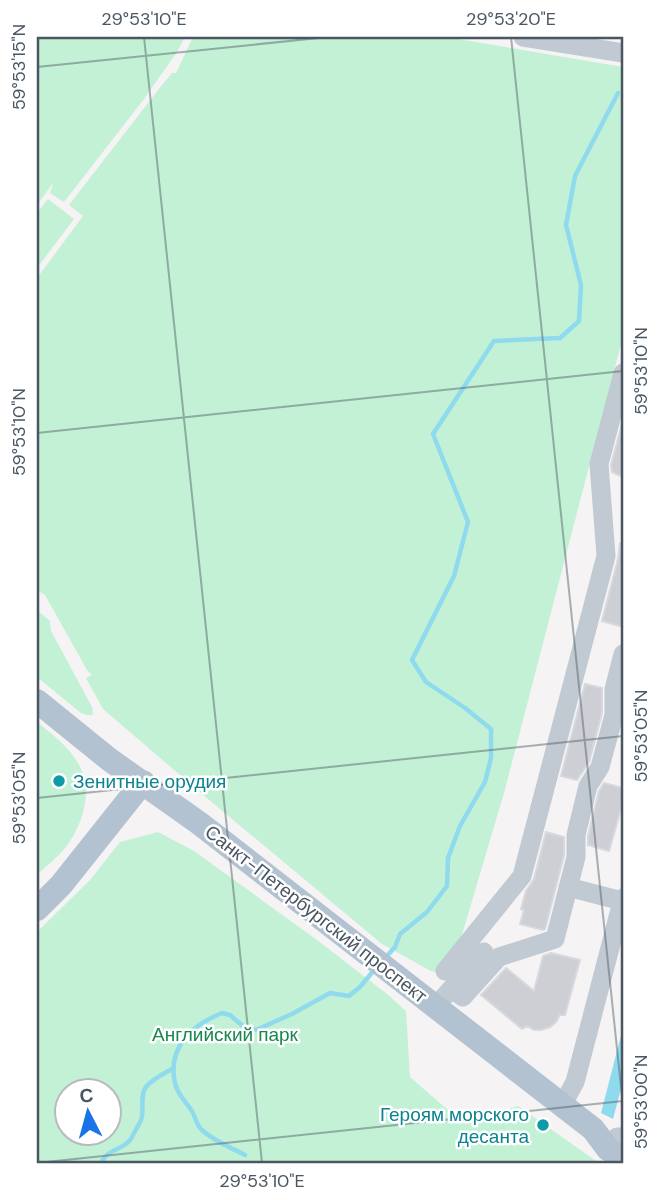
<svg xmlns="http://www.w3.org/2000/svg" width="660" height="1200" font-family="'DM Sans',sans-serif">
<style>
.green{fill:#c3f1d5;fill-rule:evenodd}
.water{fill:#90daee}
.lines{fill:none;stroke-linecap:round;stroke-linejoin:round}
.stream{stroke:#90daee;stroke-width:4.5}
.building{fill:#cdcfd5;stroke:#d7d9de;stroke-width:2}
.minor{stroke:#c1cad2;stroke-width:19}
.major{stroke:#b3c2d1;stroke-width:24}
.ticks{fill:none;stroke:#4a5661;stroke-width:2;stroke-opacity:0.45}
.culture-dot{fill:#0f9aa8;stroke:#fff;stroke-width:2.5}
.labels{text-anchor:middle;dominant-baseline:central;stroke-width:5;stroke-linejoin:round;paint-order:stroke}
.culture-label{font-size:19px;fill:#0d838f;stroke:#fff;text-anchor:start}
.street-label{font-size:19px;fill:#4a5661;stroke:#fff}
.park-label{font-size:19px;fill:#17864f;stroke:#fff}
.neatline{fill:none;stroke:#4a5661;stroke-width:2.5}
.ticks-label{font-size:18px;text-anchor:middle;fill:#4a5661}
</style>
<rect width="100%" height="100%" fill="#f5f3f3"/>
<!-- green -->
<path class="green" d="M37 37H185L177 52 144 99 64 202 50 193 53 183 37 205Z
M193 37H446L623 67V336L504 793 450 975 431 971 382 944 208 799 103 709 86 678 92 675 87 670 45 595 37 590V278L83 216 69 205 162 85 172 73H176Z
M48 199 74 219 37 268V213Z
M37 610 50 621 51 631 92 707 93 715H87L81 713 37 677Z
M37 722C52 734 70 748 79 765 94 792 82 826 65 848 57 858 46 866 37 875Z
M158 832 194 851 317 940 387 994 406 1011 410 1077 464 1124 518 1106 599 1163H37V932L90 880 120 842ZM66 1092H108V1134H66Z"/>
<!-- water -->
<path class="water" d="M623 1028V1081L613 1119 601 1113Z"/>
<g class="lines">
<!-- stream -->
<path class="stream" d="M386 957 395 947 400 934 427 912 447 886 448 858 460 826 485 782 491 758V729L465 708 426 682 412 660 454 576 468 522 433 434 494 341 560 338 579 321 581 285 566 225 575 176 618 93
M245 1155C230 1147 215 1142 202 1130 196 1125 196 1118 192 1111 186 1102 177 1094 175 1083 167 1047 192 1025 222 1013L230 1015 244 1027 256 1030 292 1014 330 993 349 996 360 987 375 969
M101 1163C108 1148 122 1151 131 1139 131 1138 141 1121 141 1120 145 1110 139 1096 146 1087 152 1079 165 1073 174 1068"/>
</g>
<!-- building -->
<path class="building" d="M623 420V477L612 472 611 465Z
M620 543H623V627L602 621 618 559Z
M585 684 602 688V713L589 762 577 780 561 776Z
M604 783 623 788V802L609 851 588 845V836L599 791Z
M546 832 564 837V855L545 929 543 930 520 924 524 910 521 909 526 891 534 879Z
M551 953 580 960 565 1015H560L556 1022 550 1027 541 1030H534L527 1026 522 1029 481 995 506 968 534 991 543 956Z"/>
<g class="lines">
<!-- minor -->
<path class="minor" d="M523 37 623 53
M568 887 622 901
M445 971 522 876 606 556 599 464 623 373
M451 989 463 997 499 957 555 939 576 857V835L588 786 600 767 614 715V689L623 654
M443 998 484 952
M562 1106 575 1082 623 898
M617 1137H623"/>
<!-- major -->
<path class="major" d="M37 701 110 760 199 823 593 1129 608 1149 623 1159
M37 909 61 885 143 782"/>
</g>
<!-- ticks -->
<path class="ticks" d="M144 37 262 1163M511 37 623 1106M37 67 328 37M37 433 623 371M37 798 623 736M37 1163 623 1101"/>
<!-- markers -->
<g class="culture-dot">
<circle cx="59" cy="781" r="7"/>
<circle cx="543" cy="1125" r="7"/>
</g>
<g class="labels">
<!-- culture labels -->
<g class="culture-label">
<text x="73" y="781">Зенитные орудия</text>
<text x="529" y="1114" text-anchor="end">Героям морского<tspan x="529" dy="22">десанта</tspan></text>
</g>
<!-- street labels -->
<g class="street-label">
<text transform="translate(316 914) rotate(38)">Санкт-Петербургский проспект</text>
</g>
<!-- park labels -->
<g class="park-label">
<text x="225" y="1034">Английский парк</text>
</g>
</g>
<!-- border -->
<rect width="660" height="1200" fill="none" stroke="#ffffff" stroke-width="77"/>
<!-- north arrow -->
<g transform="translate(88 1112) rotate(354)"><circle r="33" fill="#ffffff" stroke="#b7bbc0" stroke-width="2"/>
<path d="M0-5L12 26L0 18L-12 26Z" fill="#1a73e8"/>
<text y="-10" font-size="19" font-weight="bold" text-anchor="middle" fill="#4a5661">С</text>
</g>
<rect x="38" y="38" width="584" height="1124" class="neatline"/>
<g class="ticks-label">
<text x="144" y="25">29°53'10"E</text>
<text x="511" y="25">29°53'20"E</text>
<text transform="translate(19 67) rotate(-90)" y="6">59°53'15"N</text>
<text transform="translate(641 371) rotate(-90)" y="6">59°53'10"N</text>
<text transform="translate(19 432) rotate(-90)" y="6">59°53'10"N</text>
<text transform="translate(641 736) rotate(-90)" y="6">59°53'05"N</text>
<text transform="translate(19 798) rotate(-90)" y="6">59°53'05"N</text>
<text transform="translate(641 1102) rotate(-90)" y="6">59°53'00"N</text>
<text x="262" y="1187">29°53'10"E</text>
</g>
</svg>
